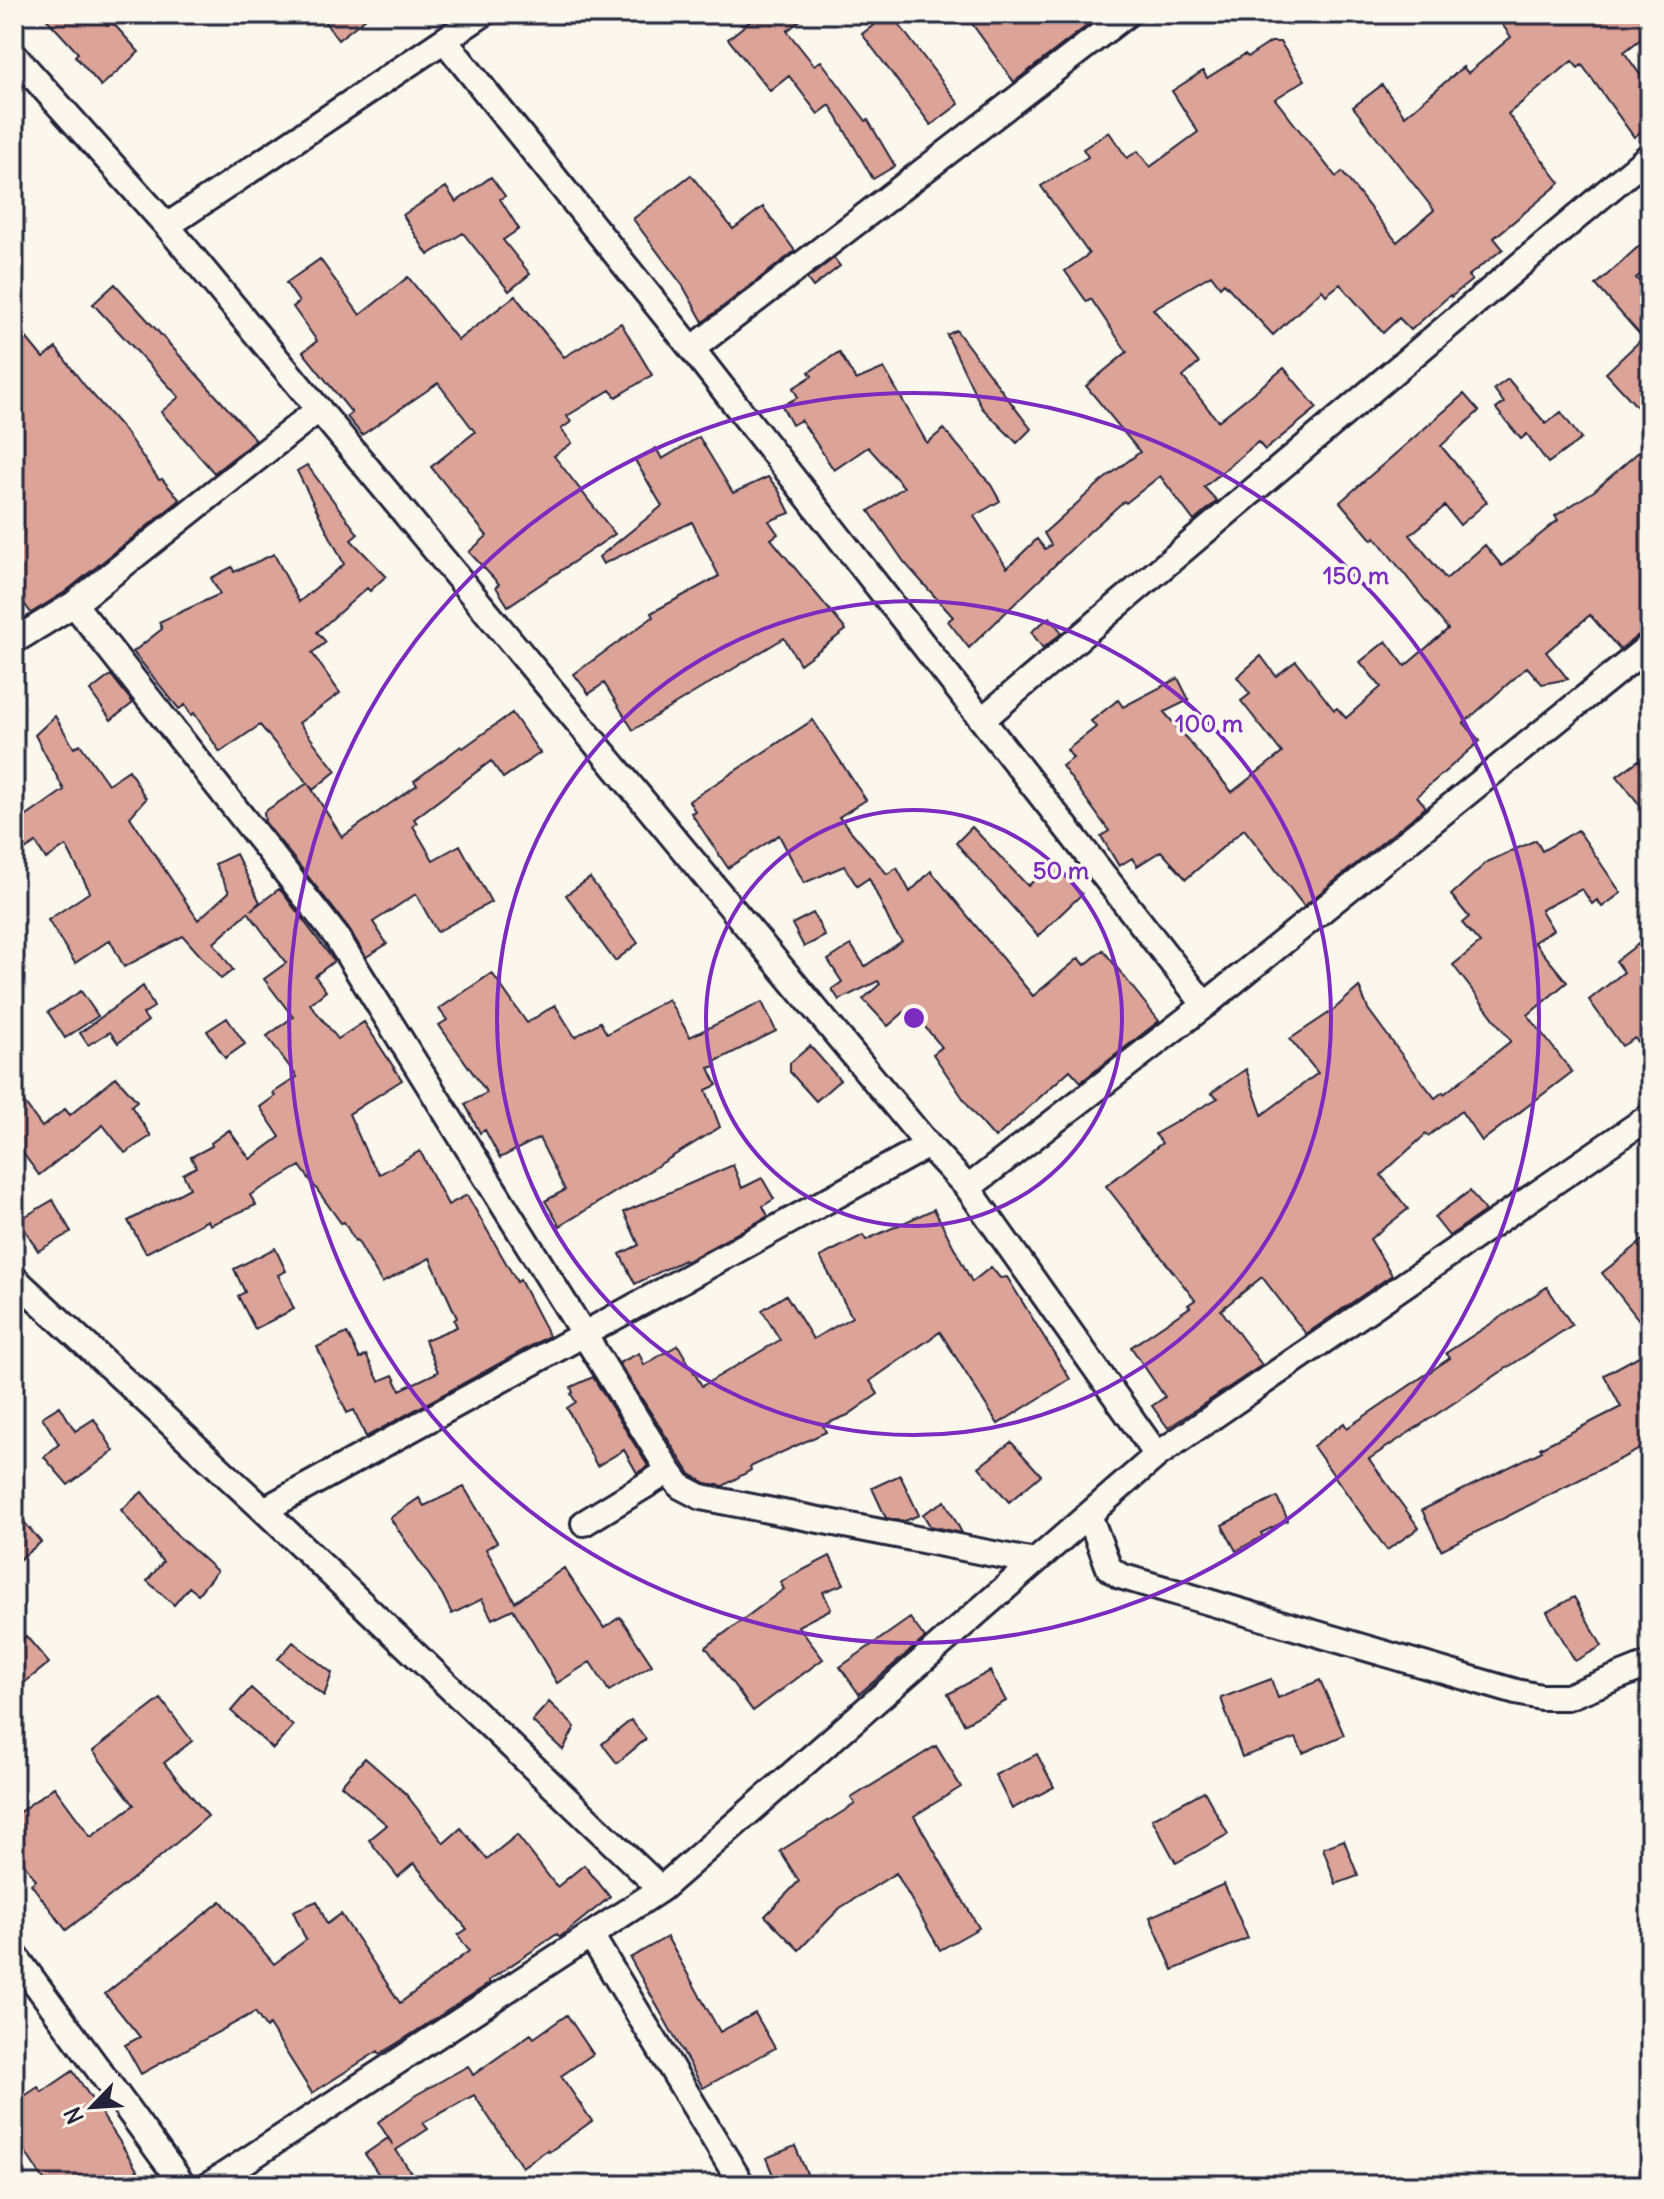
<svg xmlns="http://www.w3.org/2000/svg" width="1664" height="2199" font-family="Delius,sans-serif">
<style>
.building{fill:#dca398;stroke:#22223b;stroke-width:2}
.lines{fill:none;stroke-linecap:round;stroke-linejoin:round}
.street-casing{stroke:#22223b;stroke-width:30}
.street{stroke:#fbf7ec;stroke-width:24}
.ring{fill:none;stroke:#7b2cbf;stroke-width:4}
.centre{fill:#7b2cbf;stroke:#fbf7ec;stroke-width:4}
.ring-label{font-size:24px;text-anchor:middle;font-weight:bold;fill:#7b2cbf;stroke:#fbf7ec;stroke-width:7;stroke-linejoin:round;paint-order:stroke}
</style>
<rect width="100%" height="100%" fill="#fbf7ec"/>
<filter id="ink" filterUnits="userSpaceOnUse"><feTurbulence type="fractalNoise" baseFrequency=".0125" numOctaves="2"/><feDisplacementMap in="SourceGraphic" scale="16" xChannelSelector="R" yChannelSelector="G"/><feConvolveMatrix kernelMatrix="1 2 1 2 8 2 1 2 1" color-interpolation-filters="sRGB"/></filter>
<g filter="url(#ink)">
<!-- building -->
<path class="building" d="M42 14H97L108 26 112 22 139 52 101 86 75 56 78 53Z
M319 14H371L338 40Z
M759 14H808L787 31 814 65 821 61 866 121 868 120 895 166 873 179 830 105 818 114 789 76 770 91 728 39Z
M888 14H891L959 104 931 125 862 34Z
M965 14H1102L1014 82Z
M1495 14H1650V32L1624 52 1646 83 1640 87 1650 100V125L1634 137 1582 65 1578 68 1572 61 1508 114 1560 183 1494 238 1503 249 1468 276 1472 280 1451 297 1450 295 1411 330 1399 318 1383 333 1340 284 1326 295 1322 290 1273 335 1224 283 1220 287 1211 275 1153 309 1199 363 1183 377 1218 421 1284 368 1317 408 1265 450 1258 442 1204 487 1217 501 1194 521 1160 476 1126 503 1124 501 1089 532 969 648 948 621 953 617 904 562 869 511 904 487 868 447 834 470 801 420 792 425 782 406 798 397 793 388 812 376 809 372 839 352 856 380 884 368 927 443 944 429 991 485 1000 501 974 516 1007 568 1037 539 1045 549 1051 545 1044 533 1103 480 1140 452 1086 386 1127 352 1091 299 1087 302 1065 271 1089 254 1041 186 1088 157 1083 149 1109 132 1127 158 1138 151 1150 167 1198 132 1172 91 1203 71 1207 78 1245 54 1248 57 1271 42H1280L1305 80 1275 99 1336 177 1342 172 1397 242 1434 210 1353 107 1382 85 1405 116 1463 67 1468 73 1511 37Z
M691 175 733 229 763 207 795 251 703 322 683 286 633 219Z
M491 177 505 196 500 199 519 229 503 240 530 274 509 291 463 233 428 255 403 215 446 187 456 202Z
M1639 246 1650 259V266L1636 278 1650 293V421L1606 373 1643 338 1596 285Z
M834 258 840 266 813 287 807 279Z
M320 259 360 315 408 277 458 340 515 296 564 357 621 323 652 375 616 397 610 390 567 416 571 422 561 429 572 443 554 456 615 534 508 606 496 587 499 584 469 552 487 536 431 467 475 432 438 383 362 435 347 417 352 413 303 352 317 341 293 307 299 302 286 283Z
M115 284 256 440 214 473 161 412 179 397 93 304Z
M14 323 43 358 56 348 85 386 124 430 159 480 162 479 180 500 65 592 31 613 14 590Z
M956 330 1031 429 1017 443 982 408 947 335Z
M1508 379 1546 424 1561 412 1581 439 1548 463 1527 434 1521 439 1496 409 1504 403 1494 389Z
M1464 394 1479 411 1441 446 1487 502 1460 525 1445 506 1410 535 1446 579 1485 545 1502 566 1558 520 1555 516 1594 491 1650 442V630L1641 633 1620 650 1590 615 1546 652 1568 679 1542 684 1527 667 1464 723 1480 741 1417 796 1426 807 1304 906 1244 829 1186 879 1161 851 1137 866 1132 858 1119 866 1101 836 1109 831 1062 766 1073 758 1067 750 1096 727 1091 721 1118 700 1123 707 1178 678 1189 700 1164 712 1232 792 1282 753 1241 701 1250 694 1237 677 1261 656 1276 676 1296 661 1334 710 1337 708 1346 718 1381 687 1360 662 1386 641 1405 666 1448 629 1375 537 1372 540 1340 502Z
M699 437 733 493 768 477 778 489 790 513 769 521 778 534 771 539 846 630 800 664 784 638 633 730 604 683 589 694 574 674 653 617 651 613 719 576 692 522 603 564 599 557 662 506 635 460 656 448 662 459Z
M307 465 358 534 351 540 386 576 370 591 367 588 317 632 326 642 312 653 340 693 299 723 336 771 313 790 260 725 220 752 194 713 191 715 185 705 179 709 133 652 162 629 159 622 220 594 211 578 232 567 234 572 274 554 299 602 344 564 297 471Z
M1050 617 1062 633 1043 648 1031 632Z
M111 675 133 703 111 720 90 691Z
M512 713 540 753 503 778 491 761 414 819 417 823 413 826 433 860 460 845 491 902 437 932 416 894 373 922 387 944 366 957 348 927 265 822 264 812 308 783 342 837 417 785 414 781 461 746 463 748Z
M55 716 74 748 80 744 108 784 129 770 146 799 130 817 198 920 229 892 215 864 236 854 260 902 251 910 279 889 282 892 334 961 315 976 326 991 310 1004 338 1039 364 1022 402 1080 349 1114 369 1159 380 1174 420 1151 448 1205 467 1195 517 1282 520 1280 549 1336 366 1437 354 1410 347 1413 317 1347 347 1333 360 1359 366 1355 379 1381 393 1375 400 1390 438 1372 425 1340 457 1327 454 1320 457 1318 430 1258 382 1283 357 1240 355 1241 344 1222 341 1223 300 1166 250 1195 256 1205 210 1225 208 1220 146 1253 128 1221 190 1188 183 1174 196 1167 191 1157 212 1146 211 1143 229 1130 250 1159 280 1137 260 1107 275 1096 273 1093 297 1077 267 1036 293 1017 264 979 286 963 248 912 214 943 233 970 221 979 183 936 124 967 110 940 75 963 48 920 90 892 66 846 46 859 36 843 14 857V825L64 790 35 735Z
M813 720 866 800 839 817 887 874 897 868 910 892 931 871 1033 996 1079 958 1085 965 1103 950 1159 1021 1081 1082 1070 1070 995 1138 973 1113 933 1054 942 1047 909 1008 888 1026 863 999 880 984 878 981 839 1000 832 989 842 982 828 960 851 945 865 966 902 941 893 929 869 878 857 886 844 866 804 883 779 835 728 868 691 813 695 811 689 801Z
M1639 760 1650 774V818L1617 776Z
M972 827 1028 886 1053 863 1082 894 1038 936 956 843Z
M1578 830 1621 893 1602 907 1597 900 1592 904 1582 889 1541 910 1553 930 1534 942 1567 982 1528 1015 1572 1072 1482 1141 1461 1111 1428 1136 1426 1134 1381 1175 1408 1209 1370 1239 1392 1275 1306 1334 1262 1277 1221 1310 1262 1365 1168 1428 1152 1406 1165 1397 1131 1347 1190 1307 1188 1305 1195 1300 1106 1186 1162 1143 1155 1134 1218 1098 1211 1093 1246 1069 1262 1115 1318 1073 1290 1039 1332 1011 1359 987 1368 1009 1410 1066 1435 1098 1443 1092 1444 1094 1511 1041 1453 965 1480 943 1462 923 1469 917 1451 895 1487 862 1536 840 1542 851Z
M590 878 638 943 615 961 566 895Z
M813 913 825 936 804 947 792 924Z
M1650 935V1060L1635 1038 1622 1046 1589 1000 1624 972 1616 961Z
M492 973 527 1023 555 1005 575 1037 600 1022 607 1034 668 999 690 1037 762 1002 776 1031 714 1062 716 1066 709 1068 717 1085 706 1090 720 1127 560 1226 545 1201 565 1190 539 1138 500 1158 485 1130 480 1133 465 1104 487 1093 439 1025 447 1020 439 1009Z
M143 986 154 1007 143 1014 148 1021 118 1043 110 1032 88 1045 80 1033Z
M81 991 98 1016 65 1038 48 1012Z
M227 1018 245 1044 225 1058 207 1031Z
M810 1046 840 1080 816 1101 790 1072V1063Z
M116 1077 137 1101 131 1106 151 1136 125 1153 103 1125 39 1175 14 1141V1089L42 1127 65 1109 70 1115Z
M733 1165 742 1188 762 1178 774 1199 763 1206 768 1216 685 1262 684 1260 635 1284 620 1254 639 1245 624 1212Z
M1470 1191 1485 1211 1449 1236 1434 1217Z
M53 1200 71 1232 38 1251 19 1220Z
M934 1209 972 1282 991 1267 1000 1278 1007 1277 1070 1379 998 1424 940 1332 870 1381 878 1394 848 1415 823 1425 826 1432 750 1467 751 1470 723 1486 706 1483 690 1474 619 1363 639 1353 644 1365 678 1345 702 1386 780 1340 762 1310 786 1295 813 1339 852 1317 820 1257 863 1235 866 1240Z
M1650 1235V1334L1602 1273Z
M275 1248 286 1271 278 1275 294 1309 255 1329 238 1296 245 1292 234 1269Z
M1547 1287 1572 1325 1369 1459 1419 1528 1387 1550 1313 1446 1344 1423 1347 1428 1450 1358 1446 1353Z
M1650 1350V1444L1441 1550 1422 1510 1542 1451 1540 1448 1621 1407 1604 1375Z
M593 1377 648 1466 637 1473 624 1450 597 1466 567 1408 576 1402 571 1394 573 1393 571 1387Z
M60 1406 75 1431 94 1419 114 1451 68 1485 44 1457 59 1444 42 1417Z
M1011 1442 1041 1475 1009 1502 979 1467Z
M900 1475 919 1515 905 1521 886 1518 872 1488Z
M464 1487 497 1542 486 1549 515 1602 564 1568 604 1628 620 1617 652 1665 609 1691 590 1662 557 1683 513 1609 492 1619 482 1599 452 1614 442 1594 390 1518 419 1498 424 1506Z
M142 1492 177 1535 217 1571 198 1594 189 1587 174 1605 147 1581 163 1562 121 1510Z
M1277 1497 1288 1520 1261 1533 1263 1536 1236 1551 1222 1525Z
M945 1501 962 1533 930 1526 923 1514Z
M14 1510 41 1542 14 1564Z
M830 1556 844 1584 823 1592 831 1609 798 1626 823 1659 753 1711 706 1647 784 1589 780 1582Z
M1574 1597 1602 1646 1575 1661 1547 1612Z
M910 1618 925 1638 859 1694 840 1667Z
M26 1636 49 1663 14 1691V1646Z
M293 1642 332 1673 324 1696 278 1659Z
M990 1671 1006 1701 964 1724 948 1694Z
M1271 1679 1278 1698 1320 1680 1344 1735 1303 1753 1296 1738 1242 1757 1221 1698Z
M251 1688 293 1726 273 1749 231 1711Z
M161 1699 192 1741 164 1763 208 1816 148 1867 66 1930 31 1884 36 1880 14 1850V1816L54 1787 91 1837 134 1805 93 1751Z
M549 1702 575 1727 563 1750 532 1721Z
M631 1720 646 1739 617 1763 602 1744Z
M936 1746 961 1787 914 1816 979 1928 940 1950 896 1873 840 1908 799 1950 765 1916 799 1881 780 1851 855 1804 851 1798Z
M1037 1754 1054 1787 1012 1809 995 1775Z
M365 1758 405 1793 444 1843 461 1828 487 1859 517 1835 557 1887 584 1865 610 1897 560 1937 557 1934 488 1981 490 1983 407 2037 380 2054 378 2051 312 2093 269 2025 266 2028 255 2012 141 2074 125 2045 140 2037 105 1994 221 1901 274 1964 306 1940 293 1911 317 1901 327 1924 341 1914 400 2003 469 1951 458 1935 467 1929 414 1863 398 1877 369 1840 387 1825 341 1785Z
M1204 1791 1228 1834 1176 1863 1152 1819Z
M1344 1840 1358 1876 1336 1884 1323 1848Z
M1224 1884 1248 1938 1173 1970 1150 1917Z
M667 1937 720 2032 755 2013 775 2048 703 2088 630 1958Z
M567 2015 593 2054 561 2076 592 2121 549 2152 547 2150 522 2167 474 2095 423 2123 428 2129 396 2150 419 2185H386L365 2154 388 2138 393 2145 378 2122 416 2095 468 2066 473 2075 531 2034 534 2038Z
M73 2071 120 2142 146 2185H47L14 2135V2103L38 2087 42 2092Z
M795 2146 808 2176 786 2185H777L766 2158Z"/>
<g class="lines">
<defs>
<path id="street" d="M445 41 692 349 1205 1005
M14 55 167 226 928 1145 968 1188 1157 1455
M167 226 483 14
M692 349 1127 14
M74 604 336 936 669 1471
M14 641 74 604 319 409
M983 719 1650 155
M968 1188 1205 1005 1650 645
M14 1278 264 1510 661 1889
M264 1510 928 1145
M1089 1515 1109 1568 1120 1576 1516 1692 1541 1697H1567L1650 1664
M584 1523 669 1471 680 1486 701 1497 1035 1562
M592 1937 742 2185
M14 1954 183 2185
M209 2185 661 1889 1157 1455 1650 1116"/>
</defs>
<!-- street casing -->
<use href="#street" class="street-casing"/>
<!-- street -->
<use href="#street" class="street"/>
</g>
</g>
<!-- distance rings -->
<g class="ring">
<circle cx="914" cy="1018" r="208"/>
<circle cx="914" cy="1018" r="417"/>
<circle cx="914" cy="1018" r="625"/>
</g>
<circle cx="914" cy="1018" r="12" class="centre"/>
<g class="ring-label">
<text x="1356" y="584">150 m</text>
<text x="1209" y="732">100 m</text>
<text x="1061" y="879">50 m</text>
</g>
<!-- margin -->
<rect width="1664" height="2199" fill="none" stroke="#fbf7ec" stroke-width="48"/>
<rect x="24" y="24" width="1616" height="2151" fill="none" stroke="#22223b" stroke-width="3" filter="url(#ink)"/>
<!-- north arrow -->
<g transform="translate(92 2107) rotate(245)" stroke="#fbf7ec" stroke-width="6" paint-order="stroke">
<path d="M0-6L14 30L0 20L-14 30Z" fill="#22223b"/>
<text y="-12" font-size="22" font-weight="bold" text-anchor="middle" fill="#22223b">N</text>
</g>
</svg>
